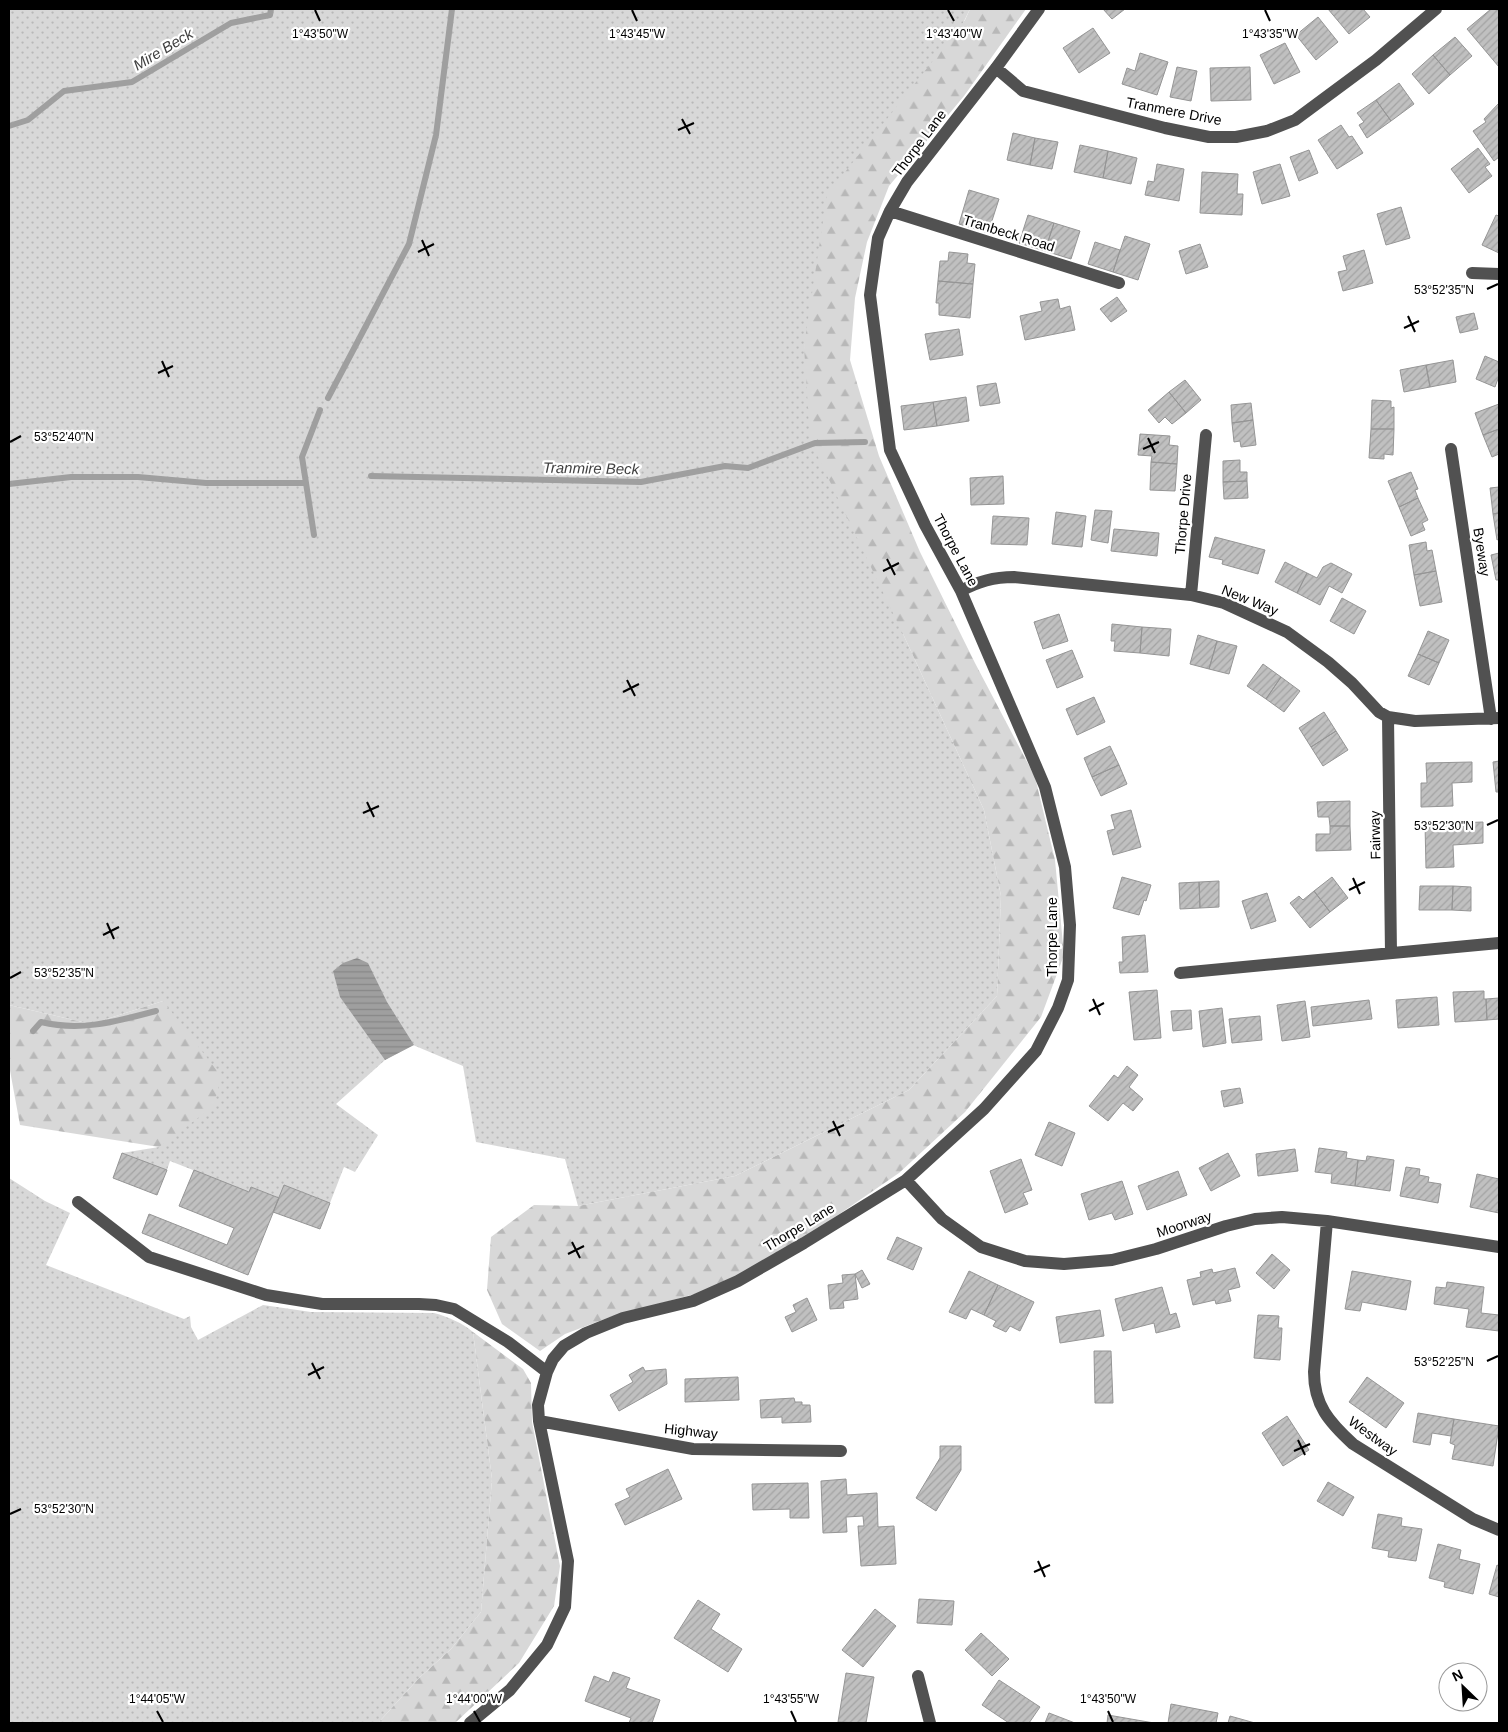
<svg xmlns="http://www.w3.org/2000/svg" width="1508" height="1732" font-family="Helvetica,sans-serif">
<style>
.grass{fill:url(#grass-dots)}
.forest{fill:url(#forest-firs)}
.water{fill:url(#water-rules)}
.lines{fill:none;stroke-linecap:round;stroke-linejoin:round}
.stream{stroke:#9f9f9f;stroke-width:6}
.building{fill:url(#building-hatch);stroke:#959595}
.minor{stroke:#515151;stroke-width:12}
.ticks{fill:none;stroke:#000;stroke-width:2}
.labels{text-anchor:middle;dominant-baseline:central;stroke-width:4.5;stroke-linejoin:round;paint-order:stroke}
.street-label{font-size:14px;fill:#000;stroke:#fff}
.water-label{font-size:15px;font-style:italic;fill:#404040;stroke:#fff}
.ticks-label{font-size:12px;text-anchor:middle;fill:#000;stroke:#fff;stroke-width:4.5;stroke-linejoin:round;paint-order:stroke}
</style>
<defs>
<pattern id="grass-dots" width="8" height="8" patternUnits="userSpaceOnUse" patternTransform="scale(1.25)"><rect width="8" height="8" fill="#d8d8d8"/><path d="M2 2h.1M6 6h.1" fill="none" stroke="#b8b8b8" stroke-width="1.8" stroke-linecap="round"/></pattern>
<pattern id="forest-firs" width="22" height="20" patternUnits="userSpaceOnUse" patternTransform="scale(1.25)"><rect width="22" height="20" fill="#d8d8d8"/><path d="M5 1l3.5 6h-7zM16 11l3.5 6h-7z" fill="#b8b8b8"/></pattern>
<pattern id="water-rules" width="6" height="5" patternUnits="userSpaceOnUse" patternTransform="scale(1.25)"><rect width="6" height="5" fill="#9f9f9f"/><path d="M0 2.5h6" fill="none" stroke="#878787"/></pattern>
<pattern id="building-hatch" width="6" height="6" patternUnits="userSpaceOnUse" patternTransform="scale(1.25)"><rect width="6" height="6" fill="#c0c0c0"/><path d="M-1 1l2-2M0 6l6-6M5 7l2-2" fill="none" stroke="#a3a3a3"/></pattern>
</defs>
<rect width="100%" height="100%" fill="#fff"/>
<!-- grass -->
<path class="grass" d="M9 9H970L804 346 904 636 984 810 1001 896 997 996 909 1090 735 1176 578 1206 565 1159 476 1142 463 1066 413 1045 385 1060 336 1104 378 1135 355 1172 344 1167 330 1203 284 1185 279 1198 251 1187 249 1192 170 1161 167 1170 122 1153 159 1147 163 1001 91 1024 9 1005Z
M9 1178 45 1201 70 1213 46 1265 184 1319 190 1316 191 1327 198 1340 263 1305 311 1312 434 1313C449 1317 462 1323 473 1332L492 1479 481 1612 451 1649 419 1678 378 1723H9Z"/>
<!-- forest -->
<path class="forest" d="M970 9H1026L964 96 889 186 867 242 855 298 850 360 879 456 920 552 975 663 1035 777 1055 860 1064 955 1041 1017 965 1112 899 1173 758 1270 702 1292 610 1317 565 1334 540 1351 502 1324 487 1290 491 1237 534 1205 578 1206 735 1176 909 1090 997 996 1001 896 984 810 904 636 810 440 804 346 827 195 965 20Z
M163 1001 221 1076 214 1106 159 1147 20 1125 9 1065V1005L91 1024Z
M473 1332 523 1369 531 1383 532 1422 560 1566 554 1606 519 1663 455 1723H378L419 1678 451 1649 481 1612 492 1479Z"/>
<!-- water -->
<path class="water" d="M357 958 368 963 387 1002 414 1045 385 1060 340 997 333 971 343 963Z"/>
<g class="lines">
<!-- stream -->
<path class="stream" d="M9 126 28 120 64 91 132 82 231 23 270 15 271 9
M328 398 409 244 436 135 452 9
M371 476 641 482 725 466 748 468 815 443 865 442
M9 484 71 477H138L206 483H306
M314 535 302 457 320 410
M33 1031 41 1022C82 1032 117 1021 156 1011"/>
</g>
<!-- building -->
<path class="building" d="M1103 9H1125L1112 19Z
M1328 9H1363L1370 17 1349 34Z
M1491 9 1499 10V67L1467 29Z
M1318 17 1338 42 1316 60 1296 35Z
M1093 28 1110 53 1079 73 1063 48Z
M1455 37 1472 56 1450 75 1433 55Z
M1285 43 1300 72 1274 84 1260 55Z
M1140 53 1168 62 1157 95 1122 84 1127 68 1135 71Z
M1433 55 1450 75 1429 94 1412 74Z
M1177 67 1197 71 1191 101 1170 97Z
M1250 67 1251 100 1211 101 1210 68Z
M1399 83 1414 104 1391 121 1376 100Z
M1376 100 1391 121 1367 138 1359 125 1364 122 1357 113Z
M1499 103V157L1494 161 1473 131 1486 122 1484 119Z
M1341 125 1349 137 1352 136 1363 153 1337 169 1318 140Z
M1013 133 1035 138 1030 165 1007 160Z
M1035 138 1058 142 1052 169 1030 165Z
M1080 145 1108 151 1103 178 1074 172Z
M1478 148 1490 164 1485 167 1492 176 1469 193 1451 169Z
M1309 150 1318 173 1299 181 1290 157Z
M1108 151 1137 158 1131 184 1103 178Z
M1157 164 1184 169 1179 201 1145 195 1148 181 1154 182Z
M1280 164 1290 196 1262 204 1253 172Z
M1202 172 1238 174 1237 194H1243L1242 215 1200 213Z
M969 190 999 199 988 233 959 224Z
M1401 207 1410 238 1386 245 1377 214Z
M1028 215 1054 223 1045 251 1019 243Z
M1496 215 1499 216V253L1482 245Z
M1054 223 1080 231 1071 259 1045 251Z
M1125 236 1150 244 1138 280 1113 272Z
M1095 242 1120 250 1113 272 1088 264Z
M1200 244 1208 267 1186 274 1179 251Z
M1364 250 1373 283 1343 291 1338 272 1347 270 1343 256Z
M949 252 968 254 967 263 975 264 973 284 938 281 940 261H948Z
M938 281 973 284 970 318 939 315V303H936Z
M1117 297 1127 311 1111 322 1100 309Z
M1058 299 1060 309 1070 306 1075 330 1025 340 1020 316 1042 311 1040 302Z
M1474 313 1478 329 1460 333 1456 317Z
M959 329 963 355 930 360 925 334Z
M1485 356 1499 362V376L1495 387 1476 379Z
M1453 360 1456 382 1430 387 1426 365Z
M1426 365 1430 387 1404 392 1400 370Z
M1185 380 1201 400 1186 413 1169 392Z
M996 383 1000 403 980 406 977 386Z
M1169 392 1186 413 1172 424 1165 417 1159 423 1148 410Z
M966 397 969 421 937 426 933 402Z
M1372 400 1391 401V408L1394 407V429H1371Z
M933 402 937 426 904 430 901 406Z
M1251 403 1253 420 1232 423 1231 405Z
M1499 404V429L1483 435 1475 413Z
M1253 420 1256 445 1241 447 1240 441 1234 442 1232 423Z
M1371 429H1394L1393 455 1384 454V459L1369 458Z
M1499 429V454L1492 457 1483 435Z
M1140 434 1170 436 1169 445 1178 446 1177 464 1151 462 1152 456 1138 455Z
M1240 460V472H1247V481L1223 482V461Z
M1151 462 1177 464 1175 491 1150 490Z
M1411 472 1418 489 1415 490 1418 498 1399 507 1388 481Z
M1003 476 1004 504 971 505 970 478Z
M1247 481 1248 498 1224 499 1223 482Z
M1499 487V513L1493 514 1490 488Z
M1418 498 1428 520 1422 523 1425 530 1411 536 1399 507Z
M1095 510 1112 511 1108 543 1091 540Z
M1056 512 1086 516 1082 547 1052 544Z
M1499 513V539L1497 540 1493 514Z
M993 516 1029 518 1027 545 991 544Z
M1114 529 1159 533 1157 556 1111 551Z
M1215 537 1265 550 1258 574 1222 564 1223 560 1209 557Z
M1426 542 1427 551 1432 550 1436 571 1414 575 1409 545Z
M1499 553V580H1496L1491 555Z
M1285 562 1307 573 1297 593 1275 582Z
M1331 563 1352 574 1342 593 1329 586 1320 605 1297 593 1307 573 1317 578 1323 567Z
M1436 571 1442 602 1420 606 1414 575Z
M1342 598 1366 611 1354 634 1330 621Z
M1059 614 1068 641 1043 649 1034 622Z
M1112 624 1142 627 1140 653 1114 651 1115 641H1111Z
M1142 627 1171 629 1169 656 1140 653Z
M1428 631 1449 640 1439 663 1418 654Z
M1198 635 1217 641 1209 669 1190 664Z
M1217 641 1237 646 1229 674 1209 669Z
M1072 650 1083 677 1057 688 1046 660Z
M1418 654 1439 663 1429 685 1408 676Z
M1263 664 1281 677 1266 699 1247 686Z
M1281 677 1300 691 1284 712 1266 699Z
M1094 697 1105 722 1077 735 1066 709Z
M1324 712 1336 731 1311 747 1299 728Z
M1336 731 1348 750 1323 766 1311 747Z
M1110 746 1119 765 1092 777 1084 758Z
M1499 761V792H1496L1493 762Z
M1472 762V782L1452 783 1453 806 1421 807V783H1427L1426 763Z
M1119 765 1127 784 1101 796 1092 777Z
M1350 801V826H1330L1329 817H1318L1317 802Z
M1131 810 1141 847 1113 855 1107 831 1115 829 1111 815Z
M1483 822V843L1453 845 1454 867 1426 868 1425 824Z
M1330 826H1350L1351 850 1316 851V834H1330Z
M1122 877 1151 885 1146 901 1144 900 1139 915 1113 908Z
M1332 877 1348 898 1330 912 1314 891Z
M1219 881V907L1200 908 1199 882Z
M1199 882 1200 908 1180 909 1179 883Z
M1420 886H1453L1452 910H1419Z
M1453 886 1471 887V911L1452 910Z
M1314 891 1330 912 1310 928 1290 903 1299 896 1303 900Z
M1267 893 1276 921 1251 929 1242 901Z
M1145 935 1148 972 1120 973 1119 962H1123L1122 937Z
M1157 990 1161 1038 1134 1040 1129 992Z
M1484 991V999H1486L1487 1020 1455 1022 1453 992Z
M1437 997 1439 1025 1398 1028 1396 1000Z
M1499 998V1019L1487 1020 1486 999Z
M1369 1000 1372 1019 1313 1026 1311 1007Z
M1305 1001 1310 1037 1282 1041 1277 1005Z
M1222 1008 1226 1043 1203 1047 1199 1011Z
M1191 1010 1192 1029 1173 1031 1171 1011Z
M1260 1016 1262 1040 1232 1043 1229 1019Z
M1127 1066 1138 1075 1129 1087 1143 1099 1133 1111 1123 1103 1108 1121 1089 1106 1114 1075 1118 1078Z
M1240 1088 1243 1103 1224 1107 1221 1091Z
M1049 1122 1075 1133 1062 1166 1035 1155Z
M1319 1148 1347 1152 1346 1158 1358 1160 1355 1186 1331 1183 1332 1174 1315 1172Z
M1295 1149 1298 1171 1258 1176 1256 1154Z
M122 1153 167 1170 157 1195 113 1178Z
M1228 1153 1240 1176 1211 1191 1199 1168Z
M1367 1156 1394 1160 1390 1191 1355 1186 1358 1160 1366 1161Z
M1021 1159 1032 1190 1023 1193 1028 1204 1005 1213 990 1171Z
M1406 1167 1420 1169 1419 1175 1429 1177 1428 1182 1441 1184 1438 1203 1400 1196Z
M194 1170 249 1192 251 1187 279 1198 248 1275 142 1233 149 1214 227 1245 234 1228 179 1206Z
M1178 1171 1187 1195 1147 1210 1138 1186Z
M1477 1174 1499 1179V1213L1470 1207Z
M1122 1181 1133 1214 1115 1220 1112 1213 1089 1220 1081 1194Z
M284 1185 330 1203 320 1229 273 1212Z
M897 1237 922 1248 913 1270 887 1259Z
M1272 1254 1290 1270 1274 1289 1256 1273Z
M1235 1268 1240 1287 1228 1290 1231 1301 1216 1304 1215 1300 1193 1305 1187 1280 1201 1277 1200 1272 1212 1269 1213 1273Z
M862 1270 870 1284 862 1288 855 1274Z
M969 1271 998 1285 984 1315 971 1309 966 1319 949 1312Z
M1352 1271 1411 1281 1406 1310 1362 1302 1360 1311 1345 1309Z
M855 1274 858 1299 843 1301 844 1308 830 1309 828 1285 843 1283 842 1275Z
M1447 1282 1484 1287 1481 1313 1499 1315V1331L1466 1327 1469 1309 1434 1304 1436 1287 1446 1288Z
M998 1285 1034 1302 1020 1331 1010 1326 1006 1332 993 1326 996 1321 984 1315Z
M1162 1287 1170 1315 1176 1313 1180 1327 1156 1333 1154 1323 1123 1331 1115 1299Z
M807 1298 817 1320 792 1332 785 1317 796 1312 793 1305Z
M1100 1310 1104 1336 1060 1343 1056 1317Z
M1258 1315 1279 1316 1278 1328H1282L1280 1360 1254 1358Z
M1094 1351H1111L1113 1403H1095Z
M643 1367 645 1371 666 1369 667 1384 619 1411 610 1395 633 1382 629 1375Z
M738 1377 739 1400 685 1402V1379Z
M1367 1377 1404 1403 1386 1428 1349 1402Z
M794 1398 795 1402H802V1405H810L811 1422 782 1423V1417L761 1418 760 1400Z
M1418 1413 1454 1419 1451 1436 1432 1433 1430 1445 1413 1442Z
M1287 1416 1309 1450 1283 1466 1262 1433Z
M1454 1419 1499 1426 1493 1466 1452 1459 1455 1445 1450 1443Z
M940 1446H961V1470L936 1511 916 1498 940 1458Z
M668 1469 682 1499 625 1525 615 1504 630 1497 626 1489Z
M846 1479 847 1495 877 1493 878 1527 894 1526 896 1564 861 1566 858 1526H864L863 1516 846 1517 847 1532 823 1533 821 1481Z
M1328 1482 1354 1497 1343 1516 1317 1501Z
M808 1483 809 1518H790V1509L753 1510 752 1484Z
M1378 1514 1402 1518 1401 1526 1422 1529 1416 1561 1388 1557 1389 1551 1372 1548Z
M1438 1544 1461 1550 1459 1559 1480 1564 1473 1594 1444 1587 1445 1582 1429 1578Z
M1497 1565 1499 1566V1597L1489 1594Z
M919 1599 954 1601 952 1625 917 1623Z
M698 1600 720 1614 711 1629 742 1649 728 1672 674 1638Z
M875 1609 896 1626 863 1667 842 1650Z
M981 1633 1009 1659 992 1676 965 1650Z
M613 1672 630 1678 626 1688 660 1700 652 1723H629L631 1718 585 1701 594 1676 609 1682Z
M846 1673 874 1677 866 1723 838 1722Z
M999 1680 1040 1707 1029 1723H1009L982 1705Z
M1171 1704 1218 1713 1216 1723H1168Z
M1049 1713 1075 1723H1045Z
M1108 1715 1154 1723H1107Z
M1230 1716 1255 1723H1228Z"/>
<g class="lines">
<!-- minor -->
<path class="minor" d="M996 68 1023 91 1165 128 1209 137H1236L1267 131 1295 120 1376 60 1436 9
M890 211 1119 283
M1472 273 1499 274
M1451 449 1491 719
M961 591C978 581 995 577 1014 577L1191 595 1224 603 1287 632 1328 662 1352 683 1379 712 1388 717 1415 721 1499 718
M1191 595 1206 435
M1388 717 1391 953
M1180 973 1499 943
M906 1180 942 1219 981 1247 1025 1261 1064 1264 1112 1260 1156 1249 1226 1226 1255 1219 1282 1217 1327 1221 1499 1247
M78 1202 149 1257 266 1295 322 1304H419L436 1305 454 1309 508 1342 547 1372
M1327 1221 1314 1372C1314 1405 1329 1422 1353 1444L1473 1519 1499 1530
M539 1421 693 1449 841 1451
M918 1676 930 1723
M470 1723 510 1690 547 1645 565 1607 568 1561 539 1421 538 1405 547 1372 553 1359 564 1346 586 1333 623 1318 693 1301 738 1281 804 1243 906 1180 984 1109 1036 1051 1058 1008 1068 980 1070 925 1065 867 1045 787 961 591 925 525 890 450 870 295 878 238 890 211 907 182 996 68 1039 9"/>
</g>
<!-- ticks -->
<path class="ticks" d="M315 10 320 21M632 10 637 21M948 10 954 21M1265 10 1270 21M682 119 690 134M678 130 694 123M422 240 429 256M418 252 434 244M1487 289 1498 284M1408 316 1415 332M1404 328 1419 321M162 361 169 377M158 373 173 366M1148 438 1155 453M10 442 21 436M1143 449 1159 442M887 559 895 575M883 571 899 563M627 680 635 696M623 692 639 684M367 802 374 817M363 813 379 806M1487 825 1498 820M1353 878 1360 894M1349 890 1365 882M107 923 114 939M103 935 119 927M10 978 21 972M1093 999 1100 1015M1089 1011 1104 1003M833 1121 840 1136M828 1132 844 1125M572 1242 580 1258M568 1254 584 1246M1487 1361 1498 1356M312 1363 320 1379M308 1375 324 1367M1298 1440 1305 1455M1294 1451 1310 1444M10 1514 21 1509M1038 1561 1045 1577M1034 1572 1050 1565M157 1711 163 1722M474 1711 480 1722M791 1711 796 1722M1108 1711 1113 1722"/>
<g class="labels">
<!-- street labels -->
<g class="street-label">
<text transform="translate(1174 111) rotate(11)">Tranmere Drive</text>
<text transform="translate(919 143) rotate(-53)">Thorpe Lane</text>
<text transform="translate(1009 233) rotate(17)">Tranbeck Road</text>
<text transform="translate(1183 514) rotate(-85)">Thorpe Drive</text>
<text transform="translate(956 550) rotate(62)">Thorpe Lane</text>
<text transform="translate(1482 552) rotate(81)">Byeway</text>
<text transform="translate(1250 600) rotate(22)">New Way</text>
<text transform="translate(1375 835) rotate(-91)">Fairway</text>
<text transform="translate(1052 937) rotate(-90)">Thorpe Lane</text>
<text transform="translate(1184 1224) rotate(-18)">Moorway</text>
<text transform="translate(799 1227) rotate(-31)">Thorpe Lane</text>
<text transform="translate(691 1431) rotate(6)">Highway</text>
<text transform="translate(1373 1436) rotate(36)">Westway</text>
</g>
<!-- water labels -->
<g class="water-label">
<text transform="translate(163 49) rotate(-31)">Mire Beck</text>
<text transform="translate(591 468) rotate(1)">Tranmire Beck</text>
</g>
</g>
<g class="ticks-label">
<text x="320" y="38">1°43'50"W</text>
<text x="637" y="38">1°43'45"W</text>
<text x="954" y="38">1°43'40"W</text>
<text x="1270" y="38">1°43'35"W</text>
<text x="1444" y="294">53°52'35"N</text>
<text x="64" y="441">53°52'40"N</text>
<text x="1444" y="830">53°52'30"N</text>
<text x="64" y="977">53°52'35"N</text>
<text x="1444" y="1366">53°52'25"N</text>
<text x="64" y="1513">53°52'30"N</text>
<text x="157" y="1703">1°44'05"W</text>
<text x="474" y="1703">1°44'00"W</text>
<text x="791" y="1703">1°43'55"W</text>
<text x="1108" y="1703">1°43'50"W</text>
</g>
<!-- border -->
<rect width="1508" height="1732" fill="none" stroke="#000000" stroke-width="20"/>
<!-- north arrow -->
<g transform="translate(1463 1687) rotate(335)"><circle r="24" fill="#ffffff" stroke="#999999"/>
<path d="M0-4L9 19L0 12L-9 19Z" fill="#000000"/>
<text y="-8" font-size="14" font-weight="bold" text-anchor="middle" fill="#000000">N</text>
</g>
</svg>
